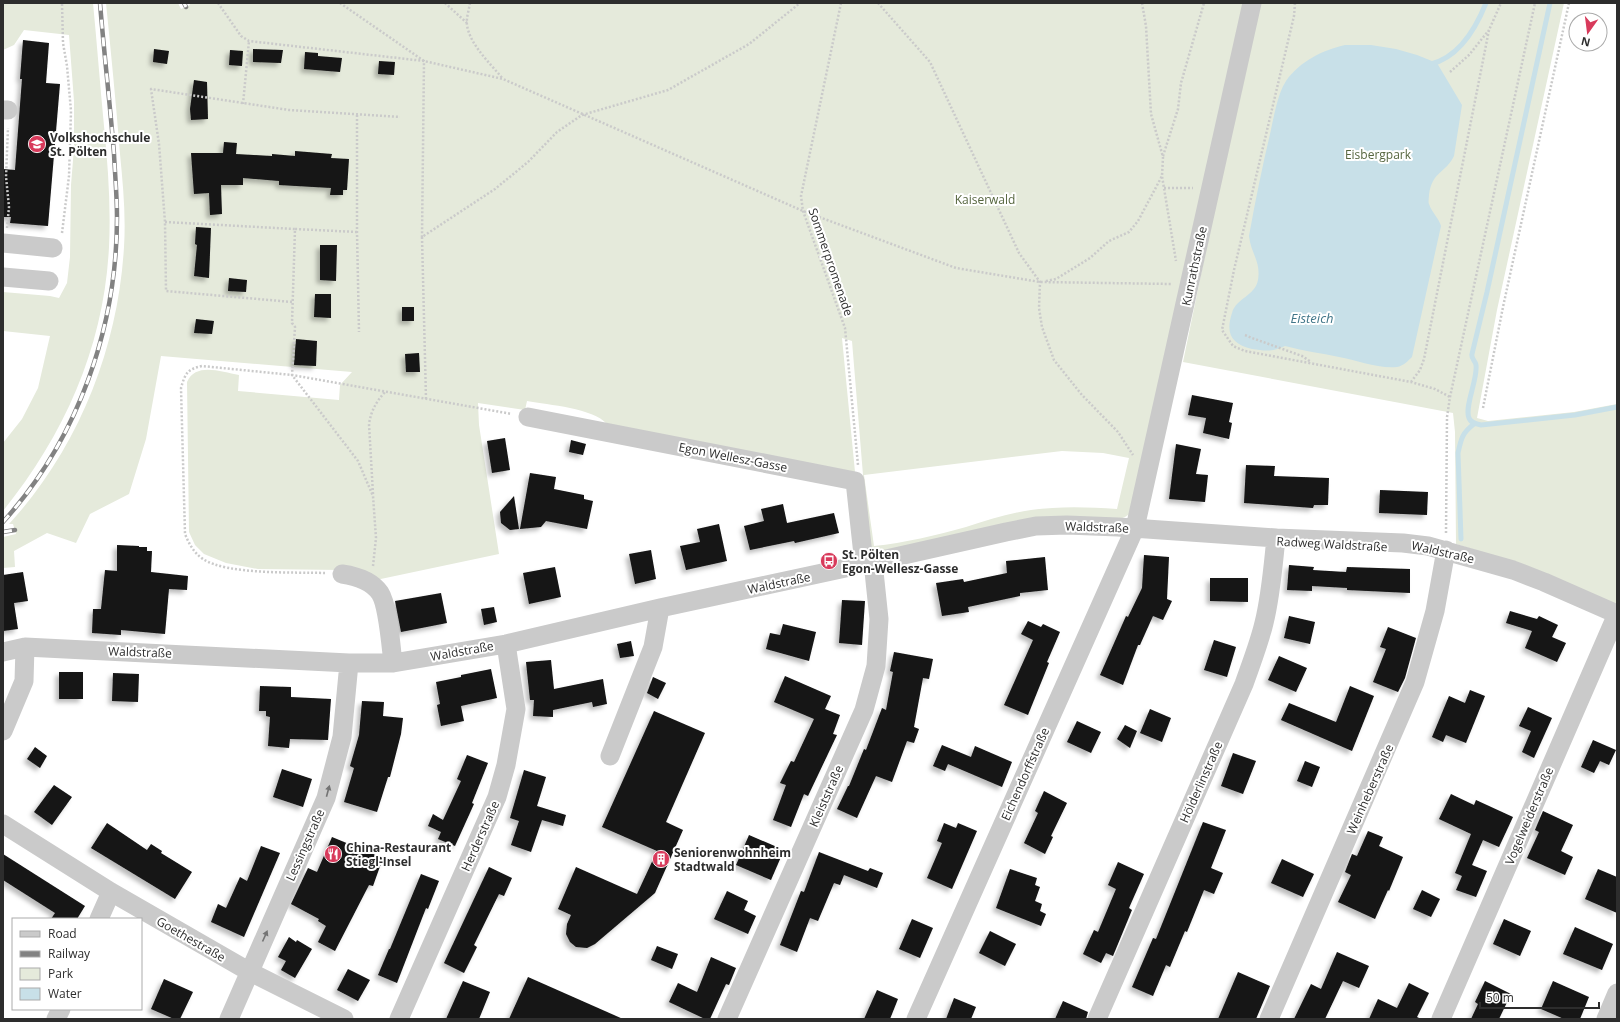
<svg xmlns="http://www.w3.org/2000/svg" width="1620" height="1022" font-family="'Open Sans',sans-serif">
<style>
.green{fill:#e5eadb;fill-rule:evenodd}
.water{fill:#c8e0e8}
.lines{fill:none;stroke-linecap:round;stroke-linejoin:round}
.stream{stroke:#c8e0e8;stroke-width:5}
.building{fill:#141414;filter:url(#shadow)}
.path{stroke:#cacaca;stroke-width:2.5;stroke-dasharray:2 2;stroke-linecap:butt}
.minor{stroke:#cacaca;stroke-width:19}
.rail-casing{stroke:#828282;stroke-width:4.5}
.rail{stroke:#fff;stroke-width:3;stroke-dasharray:9;stroke-linecap:butt}
.oneway{fill:#747474}
.labels{text-anchor:middle;dominant-baseline:central;stroke-width:4;stroke-linejoin:round;paint-order:stroke}
.poi-label{font-size:12px;font-weight:bold;fill:#2d2d2d;stroke:#fff;text-anchor:start}
.park-label{font-size:12px;fill:#55653e;stroke:#fff}
.street-label{font-size:12px;fill:#2d2d2d;stroke:#fff}
.water-label{font-size:13px;font-style:italic;fill:#417689;stroke:#fff}
</style>
<defs>
<filter id="shadow"><feDropShadow dx="-3.5" dy="3.5" stdDeviation="2" flood-color="#0004"/></filter>
</defs>
<rect width="100%" height="100%" fill="#fff"/>
<!-- green -->
<path class="green" d="M3 3H93C97 44 100 85 104 126 108 166 111 207 109 247 104 346 65 434 3 511V443L22 419 38 388 50 336 3 331V292L50 296 59 298 67 283 70 257 71 185 74 148V101L69 35 24 30 14 45 3 50Z
M106 3H178L181 9 190 5 189 3H1245L1131 513 1125 517 1117 520 876 554 871 551 869 548 852 341 842 338 855 472 607 424C593 408 549 405 527 401L525 410 478 403 479 425 499 554 376 580 342 570 258 569 226 563 204 554 195 545 189 532 187 382C196 362 221 372 239 375L238 391 339 400 340 385 352 372 161 356 146 439 129 494 90 514 76 543 47 533 14 551 15 567 3 568V537L16 534 13 524H9C78 449 118 349 124 247 126 216 123 185 120 154 116 103 111 53 106 3ZM1062 451 1103 453 1129 458 1117 509C1088 507 1060 506 1031 510 1009 513 988 520 966 527 937 535 904 543 874 546L864 475Z
M1257 3H1564L1497 310 1477 418 1488 421 1574 412 1617 404V606L1517 563 1456 544 1455 432 1453 413 1183 362Z"/>
<!-- water -->
<path class="water" d="M1345 45H1371L1396 49 1417 55 1437 63 1462 105 1454 156C1446 173 1432 171 1429 195 1429 198 1428 202 1429 204 1432 213 1439 218 1441 226L1412 357C1408 361 1403 366 1397 367 1378 369 1357 360 1339 357 1321 353 1303 351 1285 346 1272 352 1265 351 1252 349 1232 344 1225 334 1232 313 1236 298 1255 296 1258 280 1261 261 1251 254 1249 236 1255 202 1262 168 1270 134 1274 117 1277 95 1286 81 1300 61 1323 50 1345 45Z"/>
<g class="lines">
<!-- stream -->
<path class="stream" d="M1550 3 1487 292 1472 354C1471 359 1475 360 1476 365 1478 379 1464 407 1469 418 1471 423 1476 424 1481 425L1575 415 1617 407
M1431 64C1459 57 1476 28 1486 3
M1461 539 1458 453C1461 439 1462 433 1474 424"/>
</g>
<!-- building -->
<path class="building" d="M23 40 49 43 46 83 60 84 48 226 10 223 11 217H3V169L15 170 22 79H20Z
M154 49 169 51 167 64 153 62Z
M253 49 283 50 281 63 253 62Z
M230 50 243 51 242 66 229 65Z
M305 52 318 53V56L342 58 340 72 304 69Z
M379 61 395 62 394 75 378 74Z
M194 80 207 82 208 119 191 120 190 109Z
M224 142 237 143 236 154 272 156V154L295 156V151L332 154 331 158 349 159 347 190H343V195H330L331 188 279 185V181L243 178V185H221L222 214 210 215 209 193 194 194 191 153H223Z
M196 227 211 228 209 278 194 276 197 245 195 244Z
M320 245H337L336 281 320 280Z
M229 278 247 280 246 292 228 291Z
M315 294H331V318L314 317Z
M402 307H414V321H402Z
M196 319 214 321 212 334 194 333Z
M296 339 317 341 316 366 294 365Z
M419 353 420 372H406L405 354Z
M1192 395 1233 403 1229 422 1232 423 1229 439 1203 433 1206 418 1188 415Z
M505 438 510 470 492 473 487 441Z
M571 440 586 444 583 455 569 452Z
M1176 444 1201 449 1196 474 1208 475 1205 502 1169 499Z
M1246 465 1275 466 1274 476 1329 478 1328 505H1314L1313 508 1244 503Z
M530 473 556 477 554 489 584 495V499L593 501 587 529 546 521 541 527 520 529Z
M1380 490 1428 492 1427 515 1379 513Z
M514 496 519 529 510 530 501 523 500 512Z
M783 504 787 523 834 513 839 533 795 543 794 541 750 550 744 526 764 521 761 509Z
M719 524 727 561 686 570 680 546 700 542 697 529Z
M117 545 139 546V547H147V551H152L151 572 188 576 187 590 169 589 165 634 121 630V635L92 633 93 609H101L105 570 117 571Z
M651 550 656 579 635 584 629 554Z
M1144 555 1169 557 1167 599 1172 601 1163 620 1153 616 1140 645H1138L1123 685 1100 675 1126 616 1128 617 1142 588Z
M1045 557 1048 590 1020 593V596L968 607 969 612 942 616 936 583 963 579 964 582 1007 573 1006 561Z
M1289 565 1314 567 1313 570 1346 572 1347 567 1410 569V593L1347 590V588L1312 586V591L1287 590Z
M555 567 561 597 529 604 523 573Z
M23 572 28 601 14 603 18 629 3 631V575Z
M1210 578H1248V602L1210 601Z
M441 593 447 623 401 632 395 601Z
M842 600 865 601 862 645 839 643Z
M494 607 497 622 484 625 481 609Z
M1510 611 1537 619 1539 616 1558 625 1552 637 1566 643 1557 662 1525 648 1532 631 1506 623Z
M1289 616 1315 622 1310 644 1284 638Z
M1028 621 1041 627 1043 624 1060 632 1047 662 1049 663 1028 715 1004 705 1033 640 1021 634Z
M783 624 816 632 809 661 766 649 770 633 780 635Z
M1388 627 1416 638 1405 678 1398 692 1373 682 1386 649 1380 647Z
M1214 640 1236 647 1227 677 1204 670Z
M631 641 634 656 620 658 617 644Z
M894 652 933 659 929 679 923 678 914 727 919 729 914 743 907 741 892 782 876 776 857 818 837 809 848 786H849L864 749 866 750 882 708 886 710 893 672 890 671Z
M1279 656 1307 668 1296 692 1268 680Z
M551 660 554 689 603 679 607 704 593 707 592 702 553 710V717L533 716 534 700H530L526 662Z
M491 669 497 698 461 706 464 721 441 726 437 705 440 704 436 682 461 677V675Z
M59 672H83V699H59Z
M113 673 139 674 138 702 112 701Z
M785 676 831 696 825 709 840 715 833 734 837 735 808 796 804 794 791 827 773 820 786 785 780 783 791 761 794 762 814 719 774 702Z
M653 677 666 683 658 699 647 693Z
M260 686 291 687V697L331 699 328 740 290 739 289 748 268 746 270 717 266 716V711H259Z
M1350 686 1374 696 1352 751 1281 720 1289 703 1336 722Z
M1470 690 1485 696 1466 743 1446 735 1443 742 1432 737 1449 696 1465 703Z
M362 701 384 702 383 716 403 718 401 734 390 777H388L377 812 344 802 354 768 350 766 359 735Z
M1528 707 1552 718 1534 758 1522 752 1531 731 1519 726Z
M1150 709 1171 718 1162 742 1140 733Z
M654 711 705 733 666 822 683 830 655 893 595 944 587 948 576 947 570 942 566 934 567 924 571 915 558 909 576 867 637 894 657 851 602 827Z
M1077 721 1101 732 1091 753 1067 742Z
M1125 725 1137 731 1130 748 1117 739Z
M1593 740 1616 750 1609 765 1600 761 1594 773 1581 767Z
M942 745 971 757 975 746 1012 762 1002 787 948 764 945 771 933 766Z
M35 747 47 756 40 768 27 759Z
M1233 753 1256 761 1243 794 1221 786Z
M467 755 488 763 472 803 474 804 455 846 438 839 441 832 428 826 433 814 443 820 461 781 457 779Z
M1305 761 1320 767 1312 787 1297 781Z
M282 769 312 779 303 807 273 797Z
M524 770 546 777 537 806 566 815 563 826 542 820 531 852 511 845 519 821 510 818Z
M54 785 72 797 52 825 34 812Z
M1044 791 1067 803 1051 836 1053 837 1045 854 1024 843 1038 813 1035 811Z
M1451 794 1474 805 1476 800 1513 817 1499 847 1483 840 1472 865 1487 871 1476 897 1456 890 1462 876 1455 873 1471 834 1439 819Z
M1543 811 1573 825 1561 851 1573 857 1565 875 1527 858 1539 832 1535 830Z
M1203 822 1226 830 1211 868 1223 873 1214 894 1204 890 1187 932 1185 931 1170 967 1166 965 1153 996 1132 987 1153 938 1156 939Z
M107 823 147 850 151 844 162 851 161 853 192 872 175 899 91 848Z
M944 823 956 828 958 823 977 831 952 889 927 878 942 843 937 841Z
M1368 831 1383 837 1379 846 1403 857 1389 891 1388 890 1375 919 1338 902 1351 875 1345 872 1352 854 1357 856Z
M749 835 784 850 771 880 736 865Z
M332 837 383 858 373 886 369 885 335 951 318 942 326 926 318 921 319 919 291 904 308 868 317 872Z
M261 846 280 853 244 937 211 922 218 904 226 908 240 877 247 881Z
M819 852 868 871 870 868 883 873 877 888 844 875 840 885 834 883 818 921 810 918 797 952 780 945 801 891 804 892Z
M3 854 85 906 77 919H51L55 913 3 880Z
M1282 859 1314 874 1303 897 1271 883Z
M1118 862 1144 874 1129 908 1132 910 1113 956 1106 953 1101 963 1083 954 1094 930 1098 932 1116 889 1108 885Z
M489 867 512 878 504 896 499 894 474 945 477 947 464 973 444 963Z
M1010 869 1037 878 1035 885 1040 887 1035 901 1042 904 1040 911 1046 914 1041 926 996 908Z
M1598 869 1617 877V913L1585 899Z
M421 874 439 881 428 909 426 908 397 983 378 975 389 949H390Z
M1422 890 1440 899 1431 917 1413 909Z
M727 891 748 901 744 910 756 916 748 934 714 919Z
M912 919 933 928 920 958 899 949Z
M1504 919 1531 931 1520 956 1493 944Z
M1575 927 1613 944 1602 970 1563 954Z
M990 931 1016 944 1005 966 979 953Z
M289 937 296 942 297 940 312 949 295 978 281 970 286 961 278 957Z
M657 946 678 954 672 969 651 960Z
M1337 952 1369 966 1359 988 1343 981 1325 1019H1294L1311 984 1321 989Z
M711 957 736 968 729 985 726 984 710 1019H705L669 1002 678 983 697 992Z
M348 969 370 980 358 1001 337 990Z
M1238 972 1270 986 1256 1019H1218Z
M528 977 623 1019H509Z
M164 979 193 992 180 1019H174L151 1009Z
M463 981 490 992 479 1019H446Z
M1485 981 1511 994 1499 1019H1471L1478 1004 1475 1002Z
M1553 981 1589 997 1580 1019H1564L1541 1009Z
M1409 983 1429 993 1417 1017 1421 1019H1369L1378 999 1397 1008Z
M877 990 898 999 890 1019H864Z
M954 998 976 1007 971 1019H946Z
M1063 1001 1088 1012 1086 1019H1055Z"/>
<g class="lines">
<!-- path -->
<path class="path" d="M218 3 241 36 249 41 424 61 422 237
M340 3 424 61 503 79 803 211 956 268 1040 282 1172 284
M445 3 467 23
M470 3C469 10 466 18 467 25 470 45 490 63 503 79
M841 3 801 196 803 211 845 328 858 465
M878 3 930 62 1019 253 1040 282 1039 308 1042 327 1054 360 1082 395 1118 432 1133 455
M1142 3 1146 26 1151 114 1163 157 1162 176 1176 261
M1295 3 1294 16 1234 270 1222 330 1233 346 1245 351 1411 382 1435 389 1450 397
M1450 72 1469 55 1489 30
M243 104 249 41
M357 115V232L359 332
M1163 156 1178 109 1181 83 1204 3
M1164 188H1193
M165 222 295 229
M7 228 9 207 6 177 8 128
M357 232 295 229 292 323 295 327 292 375 358 461 373 496 376 538 373 566
M62 233 69 176 71 111 67 66 63 43 62 3
M1046 281 1056 279 1090 258 1109 241 1129 232 1138 221 1162 176
M292 302 166 291 165 222 159 144 151 89 289 110 400 117
M1245 335 1252 338 1302 356 1311 362
M1411 382 1420 370 1424 359 1489 30 1501 3
M426 399 422 237 495 189 528 162 557 132 582 115 668 90 749 44 800 3
M1483 408 1503 307 1569 3
M373 494 369 424C371 411 376 402 385 392
M1446 533 1447 417 1450 397 1535 3
M325 573C295 572 227 575 203 559 194 553 189 544 185 534L181 388C185 374 187 369 202 366L292 375 512 414"/>
<!-- minor -->
<path class="minor" d="M3 110H8
M3 243 53 248
M3 277 49 281
M528 417 855 481 864 564
M342 574C356 576 371 580 380 593 388 605 391 647 393 663
M3 652 25 647 349 663H393L506 644 660 608 864 564 1006 532 1036 526 1067 525 1118 527 1276 538 1403 543 1428 546 1513 570 1544 582 1617 614
M3 731 24 681 25 647
M610 756 653 647 660 608
M3 824 111 892 250 972 344 1019
M99 919 111 892
M56 1019 61 1009
M229 1019 326 798 342 737 349 663
M399 1019 497 797 506 765 516 709 506 644
M727 1019 864 710 876 666 879 619 873 562
M916 1019 1135 528 1252 3
M1097 1019 1244 684C1251 664 1259 644 1264 623 1271 595 1273 566 1276 538
M1269 1019 1415 682 1435 611 1446 550
M1441 1019 1617 614
M1606 1019 1617 993"/>
<defs>
<path id="rail" d="M184 3 186 7
M3 522C78 439 117 328 117 217 117 196 115 175 114 154 110 103 104 53 100 3
M3 532 15 530"/>
</defs>
<!-- rail casing -->
<use href="#rail" class="rail-casing"/>
<!-- rail -->
<use href="#rail" class="rail"/>
</g>
<!-- one-way arrows -->
<defs><path id="oneway-solid" d="M-6-.8H1V-3.2L6.5 0L1 3.2V.8H-6Z"/></defs>
<g class="oneway">
<use href="#oneway-solid" transform="translate(328 791) rotate(-75)"/>
<use href="#oneway-solid" transform="translate(265 936) rotate(-66)"/>
</g>
<!-- icons -->
<defs>
<symbol id="school-disc" viewBox="-11 -11 22 22"><circle r="9.5" fill="#d83a5b" stroke="#fff"/><path d="M0-5L7-2L0 1L-7-2ZM-4 1L0 2.5L4 1V4Q0 6-4 4Z" fill="#fff"/></symbol>
<symbol id="bus-disc" viewBox="-11 -11 22 22"><circle r="9.5" fill="#d83a5b" stroke="#fff"/><path d="M-5-6H5V4H4V6H2V4H-2V6H-4V4H-5ZM-3.5-4V0h7V-4ZM-3.5 1.2v1.5H-2V1.2ZM2 1.2v1.5H3.5V1.2Z" fill="#fff"/></symbol>
<symbol id="restaurant-disc" viewBox="-11 -11 22 22"><circle r="9.5" fill="#d83a5b" stroke="#fff"/><path d="M-5-6h1v4h1v-4h1v4h1v-4h1v5L-1.5 .5V6h-2V.5L-5-1ZM5-6V6H3V1.5H1.5Q1.5-4 5-6Z" fill="#fff"/></symbol>
<symbol id="building-disc" viewBox="-11 -11 22 22"><circle r="9.5" fill="#d83a5b" stroke="#fff"/><path d="M-4-6H4V6H1V3H-1V6H-4ZM-2.5-4.3h1.7v1.8h-1.7ZM.8-4.3h1.7v1.8H.8ZM-2.5-1h1.7V.8h-1.7ZM.8-1h1.7V.8H.8Z" fill="#fff"/></symbol>
</defs>
<g fill-rule="evenodd">
<use href="#school-disc" x="27" y="134" width="20" height="20"/>
<use href="#bus-disc" x="819" y="551" width="20" height="20"/>
<use href="#restaurant-disc" x="323" y="844" width="20" height="20"/>
<use href="#building-disc" x="651" y="849" width="20" height="20"/>
</g>
<g class="labels">
<!-- poi labels -->
<g class="poi-label">
<text x="50" y="137">Volkshochschule<tspan x="50" dy="14">St. Pölten</tspan></text>
<text x="842" y="554">St. Pölten<tspan x="842" dy="14">Egon-Wellesz-Gasse</tspan></text>
<text x="346" y="847">China-Restaurant<tspan x="346" dy="14">Stiegl-Insel</tspan></text>
<text x="674" y="852">Seniorenwohnheim<tspan x="674" dy="14">Stadtwald</tspan></text>
</g>
<!-- park labels -->
<g class="park-label">
<text x="1378" y="154">Eisbergpark</text>
<text x="985" y="199">Kaiserwald</text>
</g>
<!-- street labels -->
<g class="street-label">
<text transform="translate(831 262) rotate(71)">Sommerpromenade</text>
<text transform="translate(1194 266) rotate(-78)">Kunrathstraße</text>
<text transform="translate(733 457) rotate(11)">Egon Wellesz-Gasse</text>
<text transform="translate(1097 527) rotate(2)">Waldstraße</text>
<text transform="translate(1332 544) rotate(3)">Radweg Waldstraße</text>
<text transform="translate(1443 552) rotate(13)">Waldstraße</text>
<text transform="translate(779 583) rotate(-12)">Waldstraße</text>
<text transform="translate(462 651) rotate(-10)">Waldstraße</text>
<text transform="translate(140 652) rotate(2)">Waldstraße</text>
<text transform="translate(1025 774) rotate(-66)">Eichendorffstraße</text>
<text transform="translate(1201 782) rotate(-66)">Hölderlinstraße</text>
<text transform="translate(1370 789) rotate(-66)">Weinheberstraße</text>
<text transform="translate(826 796) rotate(-66)">Kleiststraße</text>
<text transform="translate(1529 816) rotate(-67)">Vogelweiderstraße</text>
<text transform="translate(480 836) rotate(-66)">Herderstraße</text>
<text transform="translate(305 845) rotate(-66)">Lessingstraße</text>
<text transform="translate(191 939) rotate(30)">Goethestraße</text>
</g>
<!-- water labels -->
<g class="water-label">
<text x="1312" y="318">Eisteich</text>
</g>
</g>
<!-- border -->
<rect width="1620" height="1022" fill="none" stroke="#2d2d2d" stroke-width="8"/>
<!-- legend -->
<rect x="12" y="918" width="130" height="92" fill="#ffffff" stroke="#ababab"/>
<rect x="20" y="931" width="20" height="6" fill="#cacaca" stroke="#ababab"/>
<text x="48" y="938" font-size="12" fill="#2d2d2d">Road</text>
<rect x="20" y="951" width="20" height="6" fill="#828282" stroke="#ababab"/>
<text x="48" y="958" font-size="12" fill="#2d2d2d">Railway</text>
<rect x="20" y="968" width="20" height="12" fill="#e5eadb" stroke="#ababab"/>
<text x="48" y="978" font-size="12" fill="#2d2d2d">Park</text>
<rect x="20" y="988" width="20" height="12" fill="#c8e0e8" stroke="#ababab"/>
<text x="48" y="998" font-size="12" fill="#2d2d2d">Water</text>
<!-- north arrow -->
<g transform="translate(1588 32) rotate(194)"><circle r="19" fill="#ffffff" stroke="#ababab"/>
<path d="M0-3L7 15L0 10L-7 15Z" fill="#d83a5b"/>
<text y="-6" font-size="11" font-weight="bold" text-anchor="middle" fill="#2d2d2d">N</text>
</g>
<!-- scale -->
<path d="M1480 1002v6h119v-6" fill="none" stroke="#2d2d2d" stroke-width="2"/>
<text x="1486" y="1002" font-size="12" fill="#2d2d2d" stroke="#ffffff" stroke-width="3" paint-order="stroke">50 m</text>
</svg>
